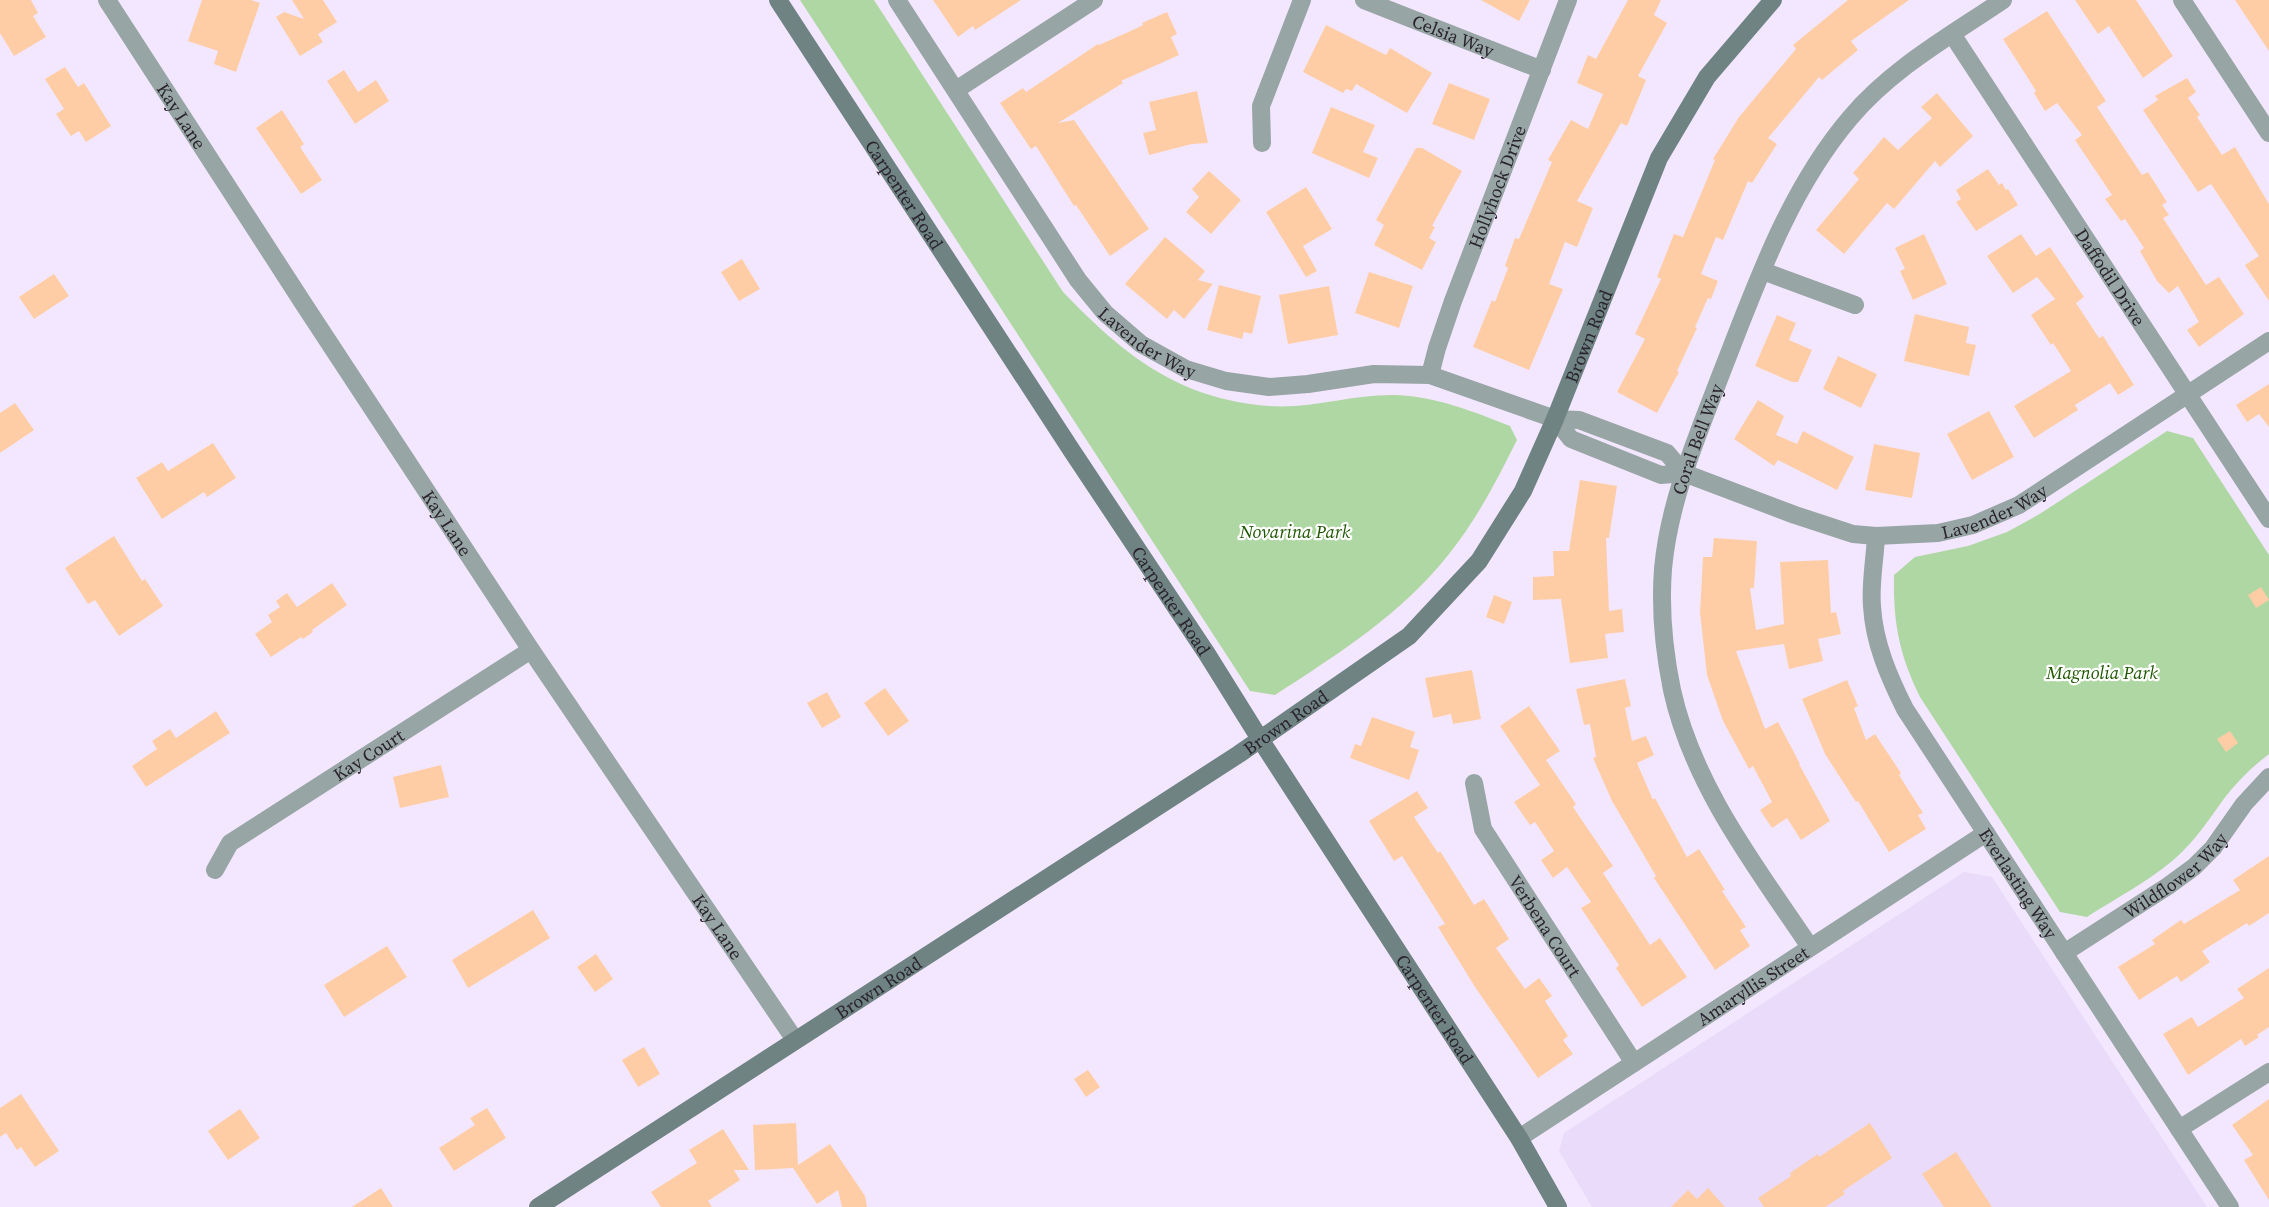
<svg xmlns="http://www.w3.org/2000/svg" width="2269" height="1207" font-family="'Source Serif 4',serif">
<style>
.built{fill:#eadbfa}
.green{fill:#afd7a3}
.building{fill:#fecda5}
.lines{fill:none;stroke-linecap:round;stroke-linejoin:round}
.street{stroke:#98a5a5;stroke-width:18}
.secondary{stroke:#6f8382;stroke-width:18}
.labels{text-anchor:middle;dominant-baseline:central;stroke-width:4.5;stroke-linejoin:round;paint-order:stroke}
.street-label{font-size:18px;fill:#29242d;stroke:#fff}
.park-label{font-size:18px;font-style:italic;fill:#1e5802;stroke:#fff}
</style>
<rect width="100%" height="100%" fill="#f3e7ff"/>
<!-- built -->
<path class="built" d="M1964 872 1992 877 2207 1207H1592L1559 1151 1564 1133Z"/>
<!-- green -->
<path class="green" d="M800 0H874L1063 292C1124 355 1178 399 1269 406 1312 409 1353 394 1396 395 1437 397 1472 411 1510 426L1517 440C1497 480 1477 519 1449 554 1402 614 1338 654 1275 695L1250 691Z
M2167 431 2193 438 2269 555V754C2253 766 2239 780 2226 796 2212 815 2200 834 2183 851 2156 878 2119 896 2087 917L2060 912 1920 697C1899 654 1893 622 1894 575L1915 557 1968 546 2007 532 2038 515Z"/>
<!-- building -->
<path class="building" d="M0 0H31L38 13 33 16 46 37 14 56 0 33Z
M202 0H251L260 3 236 72 214 64 218 51 188 41Z
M292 0H323L337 22 318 34 323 42 300 56 276 17 284 12 304 19Z
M933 0H1021L975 30 973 26 958 37Z
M1481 0H1530L1519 21Z
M1628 0H1661L1654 15 1667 23 1638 76 1646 80 1627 126 1621 123 1577 201 1593 208 1577 247 1565 242 1549 284 1563 289 1529 370 1473 347 1492 300 1495 302 1508 268 1505 266 1515 238 1519 239 1552 162 1548 160 1571 120 1588 129 1603 94 1577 83 1588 55 1596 59Z
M1848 0H1909L1851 41 1858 50 1822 80 1819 77 1768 138 1777 144 1752 183 1748 181 1723 240 1716 237 1701 274 1718 281 1711 299 1708 298 1695 327 1697 328 1677 371 1679 372 1657 413 1617 392 1645 339 1635 334 1661 279 1657 277 1674 234 1683 237 1715 160 1713 159 1739 117 1796 49 1793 45Z
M2075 0H2136L2173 56 2143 78 2109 26 2098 34Z
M2235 0H2269V51Z
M2047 11 2106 101 2097 107 2142 175 2148 172 2167 202 2162 205 2169 215 2163 218 2206 285 2219 277 2244 314 2199 347 2187 330 2199 322 2178 286 2169 293 2157 281 2140 251 2144 248 2125 219 2121 221 2105 199 2112 195 2075 140 2082 135 2057 103 2045 111 2034 93 2036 91 2003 39Z
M1167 12 1177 34 1171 37 1179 55 1121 81 1123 83 1058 123 1074 120 1149 229 1110 256 1076 205 1074 206 1036 146 1031 149 1000 103 1023 88 1026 92 1098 44 1099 45 1135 29 1143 25 1142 23Z
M1326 25 1386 55 1390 48 1432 73 1407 113 1356 84 1352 91 1346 89 1343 93 1303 72Z
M65 67 78 87 84 83 111 126 86 142 79 131 71 136 56 114 64 109 45 79Z
M344 70 358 92 376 80 389 101 355 124 327 81Z
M2187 78 2196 92 2188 98 2200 115 2197 117 2222 155 2235 147 2269 204V301L2245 265 2259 256 2211 184 2198 192 2143 110 2158 100 2155 96Z
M1449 83 1490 99 1474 140 1432 124Z
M1197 91 1208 143 1192 144 1149 155 1143 133 1156 130 1149 102Z
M1937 93 1973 136 1940 167 1935 161 1894 209 1887 203 1844 254 1816 230 1859 179 1853 173 1884 137 1898 150 1932 118 1921 107Z
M1331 107 1375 125 1363 152 1378 158 1369 178 1312 153Z
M282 110 304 144 300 147 322 180 301 194 256 128Z
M1416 148H1422L1462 171 1432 226 1435 227 1429 238 1436 242 1422 270 1374 245 1384 225 1376 220Z
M1988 169 1999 185 2002 183 2006 190 2008 189 2018 205 1976 231 1956 202 1961 199 1956 190Z
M1209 171 1241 200 1211 234 1186 212 1199 197 1192 189Z
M1306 187 1332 229 1303 246 1317 271 1306 277 1266 212Z
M1924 234 1947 284 1913 300 1900 271 1905 269 1895 248Z
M2021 234 2036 256 2050 247 2084 297 2076 303 2099 338 2103 336 2134 385 2118 395 2110 383 2075 405 2078 410 2034 438 2014 406 2071 371 2053 343 2051 345 2031 315 2055 299 2037 277 2013 293 1987 256Z
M1165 237 1205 271 1198 280 1213 284 1184 319 1174 310 1167 319 1125 284Z
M742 259 760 289 739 301 721 272Z
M1369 272 1413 286 1399 328 1355 313Z
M54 274 69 296 34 319 19 297Z
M1219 285 1261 296 1252 334 1244 332 1242 339 1207 330Z
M1329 286 1338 335 1288 344 1279 295Z
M1915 314 1969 327 1966 343 1976 345 1969 376 1904 361Z
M1777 315 1796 323 1789 340 1812 350 1798 382H1792L1755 366Z
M1838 356 1877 374 1861 408 1823 389Z
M2269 384V427L2259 414 2247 422 2236 405Z
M1758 400 1784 416 1776 435 1797 444 1803 431 1854 457 1837 490 1778 460 1774 466 1734 439Z
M15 403 34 430 0 453V413Z
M1989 411 2014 457 1972 480 1947 434Z
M213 443 236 478 207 497 204 492 162 519 136 478 162 462 168 471Z
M1874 444 1920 453 1912 498 1865 490Z
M1580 480 1617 486 1609 538H1606L1609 611 1622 609 1624 632 1605 634 1608 658 1570 663 1561 599 1533 600V577L1554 576 1553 551H1569Z
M114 536 142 581 145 579 163 606 119 636 95 600 88 604 65 568Z
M1714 538 1757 541 1754 588H1750L1756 630 1784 624 1780 562 1828 560 1831 613 1836 612 1841 634 1818 639 1823 661 1789 669 1784 644 1736 651 1765 729 1778 722 1800 764H1799L1830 821 1801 840 1787 818 1772 828 1760 810 1772 802 1753 766 1749 769 1723 721 1707 675 1700 613 1703 557H1712Z
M332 583 347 605 312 630 313 632 303 639 301 637 271 657 255 634 272 622 268 615 280 607 276 601 287 593 297 607Z
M2261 587 2269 600 2256 608 2248 595Z
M1494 595 1512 602 1504 624 1486 617Z
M1472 670 1481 719 1453 724 1451 714 1433 718 1425 678Z
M1625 679 1631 706 1625 708 1632 741 1646 736 1654 755 1637 763 1653 800 1655 798 1687 857 1699 849 1725 890 1722 891 1746 927 1740 930 1750 946 1715 970 1654 878 1656 876 1612 801 1593 758 1596 757 1590 724 1584 725 1576 689Z
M1847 680 1858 706 1854 708 1866 740 1875 734 1901 773 1899 775 1923 813 1918 815 1926 829 1889 852 1858 801 1856 802 1825 754 1802 699Z
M885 688 909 721 888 736 864 703Z
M827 692 841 717 822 728 807 703Z
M1529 706 1560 751 1546 760 1576 804 1573 807 1613 866 1603 873 1650 945 1660 938 1687 977 1642 1007 1616 968 1619 965 1581 908 1591 902 1567 867 1553 878 1541 860 1554 851 1535 822 1530 825 1514 802 1540 785 1500 726Z
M216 711 230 733 146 787 132 766 157 749 152 741 170 729 176 738Z
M1372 717 1415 732 1410 747 1419 750 1409 780 1350 758 1355 744 1361 746Z
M2230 731 2238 743 2226 752 2217 739Z
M441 765 449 797 400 808 393 777Z
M1417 791 1428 808 1414 817 1438 853 1440 851 1474 905 1484 899 1509 939 1496 948 1525 989 1539 978 1552 996 1545 1001 1568 1036 1563 1040 1573 1054 1538 1078 1475 987 1438 927 1445 924 1402 856 1394 861 1369 821Z
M2269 856V913L2249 926 2247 923 2202 951 2210 962 2181 982 2177 976 2139 1000 2118 967 2155 944 2152 940 2181 920 2184 924 2240 890 2233 880Z
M533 910 550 938 468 988 452 960Z
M387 946 407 977 344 1017 324 985Z
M596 954 613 979 595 992 577 967Z
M2269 968V1027L2257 1035 2259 1037 2245 1046 2241 1039 2188 1075 2163 1034 2192 1017 2198 1027 2244 998 2237 989Z
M644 1047 660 1074 638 1087 622 1060Z
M1088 1070 1100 1087 1086 1097 1074 1079Z
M21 1094 59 1151 35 1167 21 1147 17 1150 6 1133 0 1137V1108Z
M2269 1099V1200L2244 1160 2253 1155 2232 1125Z
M487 1108 506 1138 454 1171 439 1148 475 1125 470 1118Z
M240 1109 260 1138 228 1160 208 1131Z
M796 1123 798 1165 830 1144 865 1196 867 1207H842L838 1190 817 1204 793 1168 755 1170 753 1125Z
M1870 1123 1892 1158 1843 1191 1845 1194 1825 1207H1764L1758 1198 1791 1176 1790 1173 1818 1154 1819 1157Z
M723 1129 749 1170H734L740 1180 708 1201 712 1207H661L651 1192 697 1163 689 1150Z
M1956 1152 1973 1178 1992 1207H1944L1922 1174Z
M381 1188 393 1207H352Z
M1708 1188 1725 1207H1671L1688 1190 1697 1199Z"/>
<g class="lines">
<!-- street -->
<g class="street">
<path id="s1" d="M107 0 305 306 531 650 795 1040"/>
<path id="s2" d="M897 0 1078 280 1105 313 1141 344 1186 369 1226 381 1269 387 1308 384 1374 374 1430 375 1555 419 1579 420 1667 453 1684 473"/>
<path id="s3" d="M1364 0 1542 70"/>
<path d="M2182 0 2269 133"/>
<path id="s4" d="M1952 34 2269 519"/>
<path d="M956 90 1094 0"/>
<path d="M1262 143 1261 106 1302 0"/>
<path d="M1763 271 1855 305"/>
<path id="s5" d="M1430 375 1437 348 1453 301 1568 0"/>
<path id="s6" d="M1555 419 1571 439 1661 475 1684 473 1795 515 1853 534 1876 536 1938 533 1973 525 2019 505 2269 341"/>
<path id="s7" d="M1876 536C1875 559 1870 584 1872 606 1874 643 1889 677 1905 709L2230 1207"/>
<path id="s8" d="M1474 783 1483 829 1634 1063"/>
<path id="s9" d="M215 870 230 843 531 650"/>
<path id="s10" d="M1810 947C1757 868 1693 786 1672 690 1664 651 1660 609 1663 569 1669 501 1697 437 1721 374 1756 285 1788 191 1850 118 1892 68 1950 36 2003 0"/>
<path id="s11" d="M2064 953 2168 886 2194 867 2213 848 2244 804 2269 777"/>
<path d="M2179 1129 2269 1072"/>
<path id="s12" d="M1519 1138 1986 833"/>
</g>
<!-- secondary -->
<g class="secondary">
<path id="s13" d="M778 0 1072 451 1207 654 1260 739 1519 1138 1558 1207"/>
<path id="s14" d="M538 1207 1239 754 1409 636 1479 561 1523 491 1555 419 1659 158 1707 77 1773 0"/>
</g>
</g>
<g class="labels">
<!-- street labels -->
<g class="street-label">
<text stroke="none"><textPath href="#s3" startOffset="96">Celsia Way</textPath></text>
<text stroke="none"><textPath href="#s1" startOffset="138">Kay Lane</textPath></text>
<text stroke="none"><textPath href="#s5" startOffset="200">Hollyhock Drive</textPath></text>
<text stroke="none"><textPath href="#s13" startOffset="232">Carpenter Road</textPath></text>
<text stroke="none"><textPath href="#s4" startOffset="290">Daffodil Drive</textPath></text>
<text stroke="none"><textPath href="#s14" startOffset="1395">Brown Road</textPath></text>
<text stroke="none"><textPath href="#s2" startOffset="428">Lavender Way</textPath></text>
<text stroke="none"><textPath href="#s10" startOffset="550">Coral Bell Way</textPath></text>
<text stroke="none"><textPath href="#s6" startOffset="471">Lavender Way</textPath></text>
<text stroke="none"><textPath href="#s1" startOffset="624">Kay Lane</textPath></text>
<text stroke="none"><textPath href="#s13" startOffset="718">Carpenter Road</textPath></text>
<text stroke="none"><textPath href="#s14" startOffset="891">Brown Road</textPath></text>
<text stroke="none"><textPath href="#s9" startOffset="195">Kay Court</textPath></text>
<text stroke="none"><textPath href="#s11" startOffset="136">Wildflower Way</textPath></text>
<text stroke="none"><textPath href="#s7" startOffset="387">Everlasting Way</textPath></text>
<text stroke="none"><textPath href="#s1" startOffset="1110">Kay Lane</textPath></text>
<text stroke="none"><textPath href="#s8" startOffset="162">Verbena Court</textPath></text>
<text stroke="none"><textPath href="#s12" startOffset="279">Amaryllis Street</textPath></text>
<text stroke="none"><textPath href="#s14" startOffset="405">Brown Road</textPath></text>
<text stroke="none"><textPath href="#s13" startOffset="1204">Carpenter Road</textPath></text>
</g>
<!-- park labels -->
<g class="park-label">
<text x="1295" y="531">Novarina Park</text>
<text x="2102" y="672">Magnolia Park</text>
</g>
</g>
</svg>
